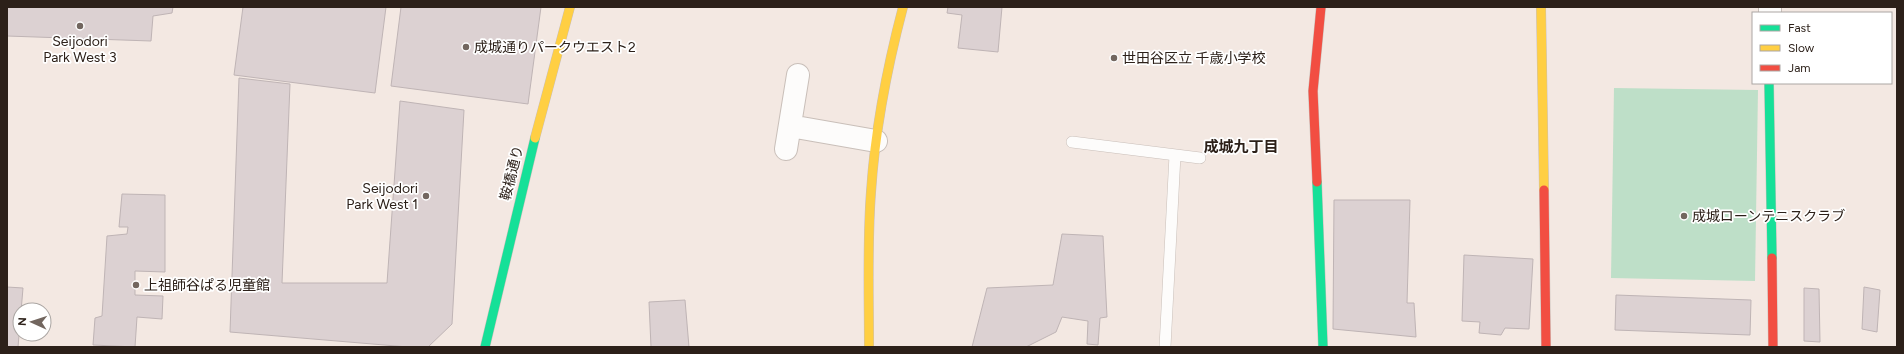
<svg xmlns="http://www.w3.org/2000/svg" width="1904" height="354" font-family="Figtree,'Noto Sans JP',sans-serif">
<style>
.green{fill:#bedfc8}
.building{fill:#dcd1d2;stroke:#bfb4b5}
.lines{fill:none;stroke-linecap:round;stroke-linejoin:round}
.lane-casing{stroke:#c9bfb9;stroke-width:12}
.street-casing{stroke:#c9bfb9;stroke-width:24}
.fast-casing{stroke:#c9bfb9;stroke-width:10}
.slow-casing{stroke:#c9bfb9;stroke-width:10}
.jam-casing{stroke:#c9bfb9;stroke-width:10}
.lane{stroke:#fdfcfb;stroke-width:11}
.street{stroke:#fdfcfb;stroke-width:22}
.fast{stroke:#16e098;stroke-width:9}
.slow{stroke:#ffcf43;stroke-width:9}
.jam{stroke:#f24e42;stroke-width:9}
.poi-dot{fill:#72665f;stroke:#fff;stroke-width:1.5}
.labels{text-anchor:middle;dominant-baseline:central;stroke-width:3.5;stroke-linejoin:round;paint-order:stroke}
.poi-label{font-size:14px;fill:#2c2019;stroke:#fff;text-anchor:start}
.street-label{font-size:14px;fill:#2c2019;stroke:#fff}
.neighbourhood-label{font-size:15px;font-weight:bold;fill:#2c2019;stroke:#fff}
</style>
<rect width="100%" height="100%" fill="#f3e8e2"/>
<!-- green -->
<path class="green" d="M1614 88 1758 90 1755 281 1611 278Z"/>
<!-- building -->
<path class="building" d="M7 7H173L172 13 153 16 151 41 7 36Z
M243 7H386L375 93 234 75Z
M401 7H541L528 104 391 86Z
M948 7H1002L998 52 958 48 962 15 947 13Z
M239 78 290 84 282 283H387L400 101 464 110 452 324 428 347H408L230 332Z
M122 194 165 195V272L135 271V295L163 296 162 319 137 317 135 347 93 345 95 318 102 316 107 236 127 234 128 227H119Z
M1334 200H1410L1407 303H1414L1416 337 1333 329Z
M1062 234 1103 236 1107 317 1100 318 1098 345 1087 344 1088 321 1062 317 1056 332 1026 347H972L987 288 1053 285Z
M1464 255 1533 259 1529 329 1505 328 1501 335 1479 333 1480 322 1462 321Z
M7 287 23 288 18 347H7Z
M1864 287 1880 290 1877 332 1862 329Z
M1804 288 1819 289 1820 342 1804 341Z
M1616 295 1751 300 1750 335 1615 330Z
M685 300 689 347H651L649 302Z"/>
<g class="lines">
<defs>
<path id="lane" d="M1072 142 1200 158
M1165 347 1175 155"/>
<path id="street" d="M1770 13V7
M790 126 876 141
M786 149 798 75"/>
<path id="fast" d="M1769 83 1772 258
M1317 182 1323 347
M485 347 535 138"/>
<path id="slow" d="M1541 7 1544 190
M535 138 570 7
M869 347C869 295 867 244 871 192 875 130 887 68 903 7"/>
<path id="jam" d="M1317 182 1313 91 1321 7
M1544 190 1546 347
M1772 258 1773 347"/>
</defs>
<!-- lane casing -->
<use href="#lane" class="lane-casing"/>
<!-- street casing -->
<use href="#street" class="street-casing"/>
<!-- fast casing -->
<use href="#fast" class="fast-casing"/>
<!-- slow casing -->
<use href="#slow" class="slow-casing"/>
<!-- jam casing -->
<use href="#jam" class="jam-casing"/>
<!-- lane -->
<use href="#lane" class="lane"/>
<!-- street -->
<use href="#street" class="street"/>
<!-- fast -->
<use href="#fast" class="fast"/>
<!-- slow -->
<use href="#slow" class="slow"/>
<!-- jam -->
<use href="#jam" class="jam"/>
</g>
<!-- markers -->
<g class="poi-dot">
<circle cx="80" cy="26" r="4"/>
<circle cx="466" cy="47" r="4"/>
<circle cx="1114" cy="58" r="4"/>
<circle cx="426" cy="196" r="4"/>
<circle cx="1684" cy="216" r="4"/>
<circle cx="136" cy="285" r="4"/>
</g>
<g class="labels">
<!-- poi labels -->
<g class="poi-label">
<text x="80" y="41" text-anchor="middle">Seijodori<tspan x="80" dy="16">Park West 3</tspan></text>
<text x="474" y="47">成城通りパークウエスト2</text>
<text x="1122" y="58">世田谷区立 千歳小学校</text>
<text x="418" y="188" text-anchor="end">Seijodori<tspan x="418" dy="16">Park West 1</tspan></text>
<text x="1692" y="216">成城ローンテニスクラブ</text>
<text x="144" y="285">上祖師谷ぱる児童館</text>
</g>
<!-- street labels -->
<g class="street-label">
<text transform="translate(512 173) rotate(-76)">鞍橋通り</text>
</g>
<!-- neighbourhood labels -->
<g class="neighbourhood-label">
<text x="1241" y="147">成城九丁目</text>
</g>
</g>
<!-- border -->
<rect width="1904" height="354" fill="none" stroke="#2c2019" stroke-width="16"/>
<!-- legend -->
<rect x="1752" y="12" width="140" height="72" fill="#ffffff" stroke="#aba6a3"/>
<rect x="1760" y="25" width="20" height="6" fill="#16e098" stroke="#aba6a3"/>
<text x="1788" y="32" font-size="12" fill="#2c2019">Fast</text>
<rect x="1760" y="45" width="20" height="6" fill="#ffcf43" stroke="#aba6a3"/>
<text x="1788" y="52" font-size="12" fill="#2c2019">Slow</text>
<rect x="1760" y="65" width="20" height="6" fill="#f24e42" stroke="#aba6a3"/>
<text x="1788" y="72" font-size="12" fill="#2c2019">Jam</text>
<!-- north arrow -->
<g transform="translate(32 322) rotate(273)"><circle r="19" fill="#ffffff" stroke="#aba6a3"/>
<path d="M0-3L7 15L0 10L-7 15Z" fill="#72665f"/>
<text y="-6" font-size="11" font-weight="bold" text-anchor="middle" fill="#2c2019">N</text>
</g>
</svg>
